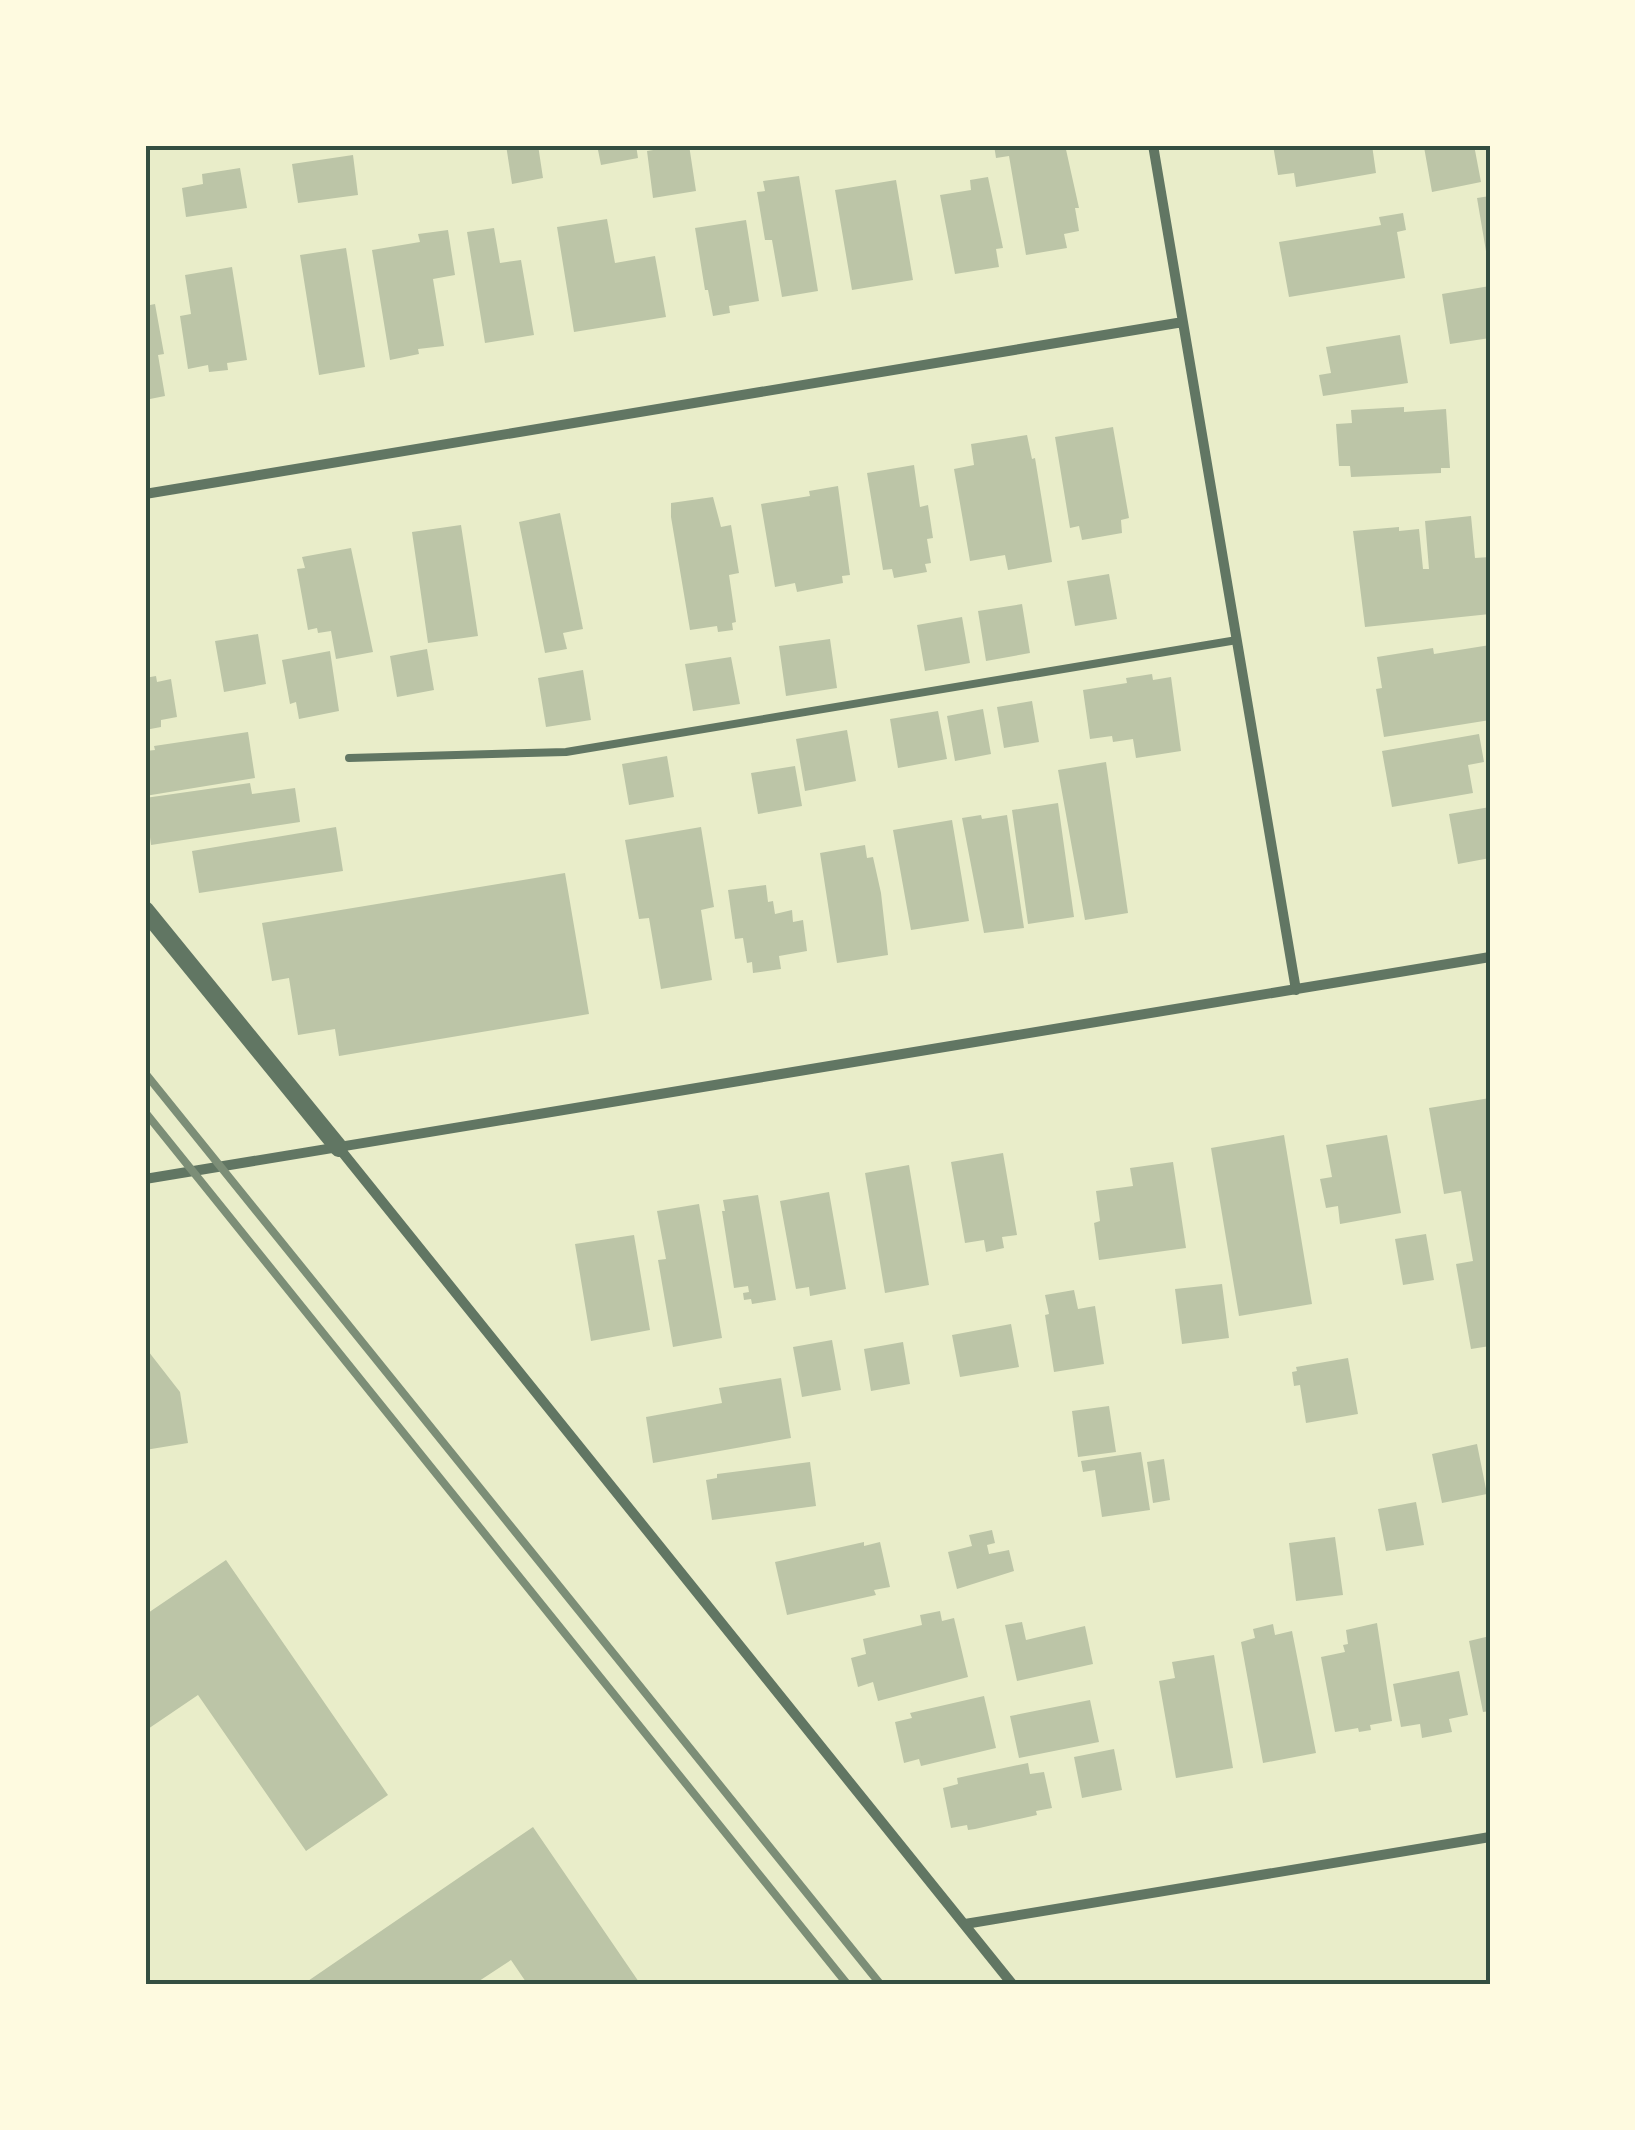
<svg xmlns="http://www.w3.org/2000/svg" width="1635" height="2130" font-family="'Noto Sans',sans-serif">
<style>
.building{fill:#bcc5a7}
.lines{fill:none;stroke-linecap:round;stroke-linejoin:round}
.service{stroke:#617663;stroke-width:8}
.minor{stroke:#617663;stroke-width:10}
.tertiary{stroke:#617663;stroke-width:18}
.rail{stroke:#7c8e77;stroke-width:8}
.neatline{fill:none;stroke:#344e41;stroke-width:4}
</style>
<rect width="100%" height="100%" fill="#e9edc9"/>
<!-- building -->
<path class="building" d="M506 145H538L543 178 512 184Z
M597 145H636L638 158 601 165Z
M685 145H689L696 191 653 198 647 151Z
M994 145H1065L1079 208H1075L1079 231 1064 234 1067 248 1026 255 1009 156 996 158Z
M1273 145H1372L1376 173 1296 187 1294 173 1278 175Z
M1434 145H1474L1481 182 1432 192 1424 147Z
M353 155 358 195 298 203 292 164Z
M240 168 247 208 186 217 182 188 203 184 202 174Z
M799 176 818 291 782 297 772 240H765L757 192 765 191 763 181Z
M988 177 1003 248 996 249 999 267 955 274 940 195 971 190 970 180Z
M896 180 913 280 852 290 835 190Z
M1490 196V263H1488L1477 198Z
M1403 213 1406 230 1397 232 1405 278 1289 297 1279 242 1381 225 1379 217Z
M607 219 615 263 655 256 666 317 574 332 557 227Z
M746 220 759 301 729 306 730 313 713 316 708 290H705L695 228Z
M494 228 500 263 521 260 534 335 485 343 467 232Z
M448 230 455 275 433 279 444 346 418 349 419 354 390 360 372 250 420 242 418 234Z
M346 248 365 367 319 375 300 255Z
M232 267 247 360 227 363 228 370 209 372 208 365 188 369 180 316 191 314 185 275Z
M1490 286V338L1450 344 1442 294Z
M155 304 164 354 158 355 165 396 145 400V306Z
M1400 335 1408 383 1323 396 1319 375 1331 373 1326 347Z
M1404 407V412L1446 409 1450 468H1441V473L1351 477 1350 466H1339L1336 424 1352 423 1351 410Z
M1113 427 1129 518 1121 520 1122 533 1082 540 1079 526 1070 528 1055 437Z
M1027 435 1032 459 1035 458 1052 562 1008 570 1005 555 970 561 954 469 974 465 971 444Z
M914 465 920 507 928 505 933 538 927 539 931 563 925 564 927 572 894 578 892 569 883 570 867 473Z
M838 486 850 575 842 576 843 583 797 592 795 583 775 587 761 504 810 496 809 491Z
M713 497 721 527 731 525 739 573 729 575 736 622 732 623 733 630 718 632 717 626 690 630 671 517V503Z
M560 513 583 629 563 633 567 649 545 653 519 522Z
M1471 516 1475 558 1490 557V614L1365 627 1353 531 1399 527V531L1419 529 1423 569H1429L1425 521Z
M461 525 478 636 428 643 412 532Z
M351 548 373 652 336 659 331 631 318 633 317 628 308 630 297 569 305 568 302 557Z
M1109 574 1117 619 1075 626 1067 581Z
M1022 604 1030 653 986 661 978 611Z
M962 617 970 663 925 671 917 625Z
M258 634 266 684 224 692 215 641Z
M830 639 837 688 786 696 779 646Z
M1490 645V720L1384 737 1376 689 1382 688 1377 657 1433 648 1434 654Z
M427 649 434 690 397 697 390 656Z
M330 651 339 711 299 719 296 702 290 704 282 660Z
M731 657 740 704 693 711 685 664Z
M583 670 591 720 546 727 538 678Z
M1152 674 1153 680 1171 677 1181 751 1136 758 1133 739 1113 742 1112 736 1090 739 1083 690 1127 683 1126 678Z
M156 676 157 682 171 679 177 717 161 720V727L145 730V678Z
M1032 701 1039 742 1004 748 997 707Z
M983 709 991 754 955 761 947 716Z
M938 711 947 759 898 768 890 719Z
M847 730 856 781 805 791 796 739Z
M248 732 255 778 145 796V751L155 750 154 746Z
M1479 734 1484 762 1468 765 1473 793 1392 807 1382 751Z
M667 756 674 797 629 805 622 764Z
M1106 762 1128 913 1085 920 1058 770Z
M795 766 802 806 758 814 751 773Z
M250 783 252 794 295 788 300 822 151 845 145 798Z
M1058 803 1074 917 1028 924 1012 810Z
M1490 807V858L1458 864 1449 814Z
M981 815 982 819 1007 815 1024 928 984 933 962 818Z
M952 820 969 921 911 930 893 830Z
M336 827 343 871 199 893 192 851Z
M701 827 714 907 701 910 712 980 661 989 649 918 639 919 625 840Z
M865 845 867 858 873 857 881 893 888 955 837 963 820 853Z
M565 873 589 1014 339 1056 335 1029 298 1035 289 978 272 981 262 923Z
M766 885 768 902 773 901 775 914 792 910 793 922 803 920 807 951 779 956 781 969 753 973 752 962 747 963 743 938 735 939 728 890Z
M1490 1098V1346L1471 1349 1456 1264 1473 1261 1461 1191 1444 1194 1429 1108Z
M1284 1135 1312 1304 1239 1316 1211 1148Z
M1387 1135 1401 1213 1340 1224 1338 1206 1326 1208 1320 1179 1332 1177 1326 1145Z
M1003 1153 1017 1235 1002 1237 1004 1248 986 1252 984 1240 965 1243 951 1162Z
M1173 1162 1186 1248 1099 1260 1094 1223 1100 1221 1096 1191 1133 1186 1130 1168Z
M909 1165 929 1285 885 1293 865 1173Z
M829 1192 846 1289 810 1296 809 1287 796 1289 780 1201Z
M758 1195 776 1300 752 1304 751 1299 744 1300 743 1293 749 1292 748 1286 734 1288 722 1211H725L723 1200Z
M699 1204 722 1338 673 1347 658 1260 666 1259 657 1211Z
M1426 1234 1434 1280 1403 1285 1395 1239Z
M634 1235 650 1330 591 1341 575 1244Z
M1222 1284 1229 1338 1182 1344 1175 1289Z
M1074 1290 1078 1309 1095 1306 1104 1364 1054 1372 1045 1315 1049 1314 1045 1295Z
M1011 1324 1019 1367 960 1377 952 1335Z
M832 1340 841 1390 802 1397 793 1347Z
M903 1342 910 1384 871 1391 864 1349Z
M145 1347 180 1392 188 1443 145 1450Z
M1348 1358 1358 1414 1306 1423 1300 1385 1294 1386 1292 1372 1297 1371 1296 1367Z
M781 1378 791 1438 653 1463 646 1417 722 1403 719 1388Z
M1109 1406 1116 1452 1078 1457 1072 1411Z
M1477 1444 1487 1494 1442 1503 1432 1454Z
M1141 1452 1150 1510 1102 1517 1095 1470 1083 1472 1081 1461Z
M1164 1459 1170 1500 1153 1503 1147 1462Z
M810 1462 816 1506 712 1520 706 1480 717 1478V1474Z
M1416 1502 1424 1545 1386 1551 1378 1509Z
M992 1530 995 1543 987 1545 989 1554 1009 1550 1014 1571 957 1589 948 1552 972 1546 969 1535Z
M1335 1537 1343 1595 1296 1601 1289 1543Z
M864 1542V1546L880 1542 890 1587 874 1590 876 1595 787 1615 775 1562Z
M226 1560 388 1795 306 1851 198 1695 145 1731V1615Z
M940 1611 942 1621 954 1618 968 1677 878 1701 873 1682 858 1687 851 1658 866 1654 863 1639 922 1625 920 1615Z
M1022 1622 1026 1640 1085 1626 1093 1664 1017 1681 1005 1625Z
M1377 1623 1392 1721 1370 1725 1371 1730 1359 1732 1358 1728 1335 1732 1321 1657 1345 1652 1343 1645 1348 1644 1346 1630Z
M1273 1624 1275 1635 1292 1631 1316 1753 1263 1763 1241 1642 1255 1638 1253 1629Z
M1490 1636V1711L1483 1712 1469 1641Z
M1214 1655 1233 1768 1176 1778 1159 1681 1175 1678 1172 1662Z
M1459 1671 1468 1715 1449 1719 1452 1732 1422 1738 1420 1724 1401 1727 1393 1684Z
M984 1696 996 1748 921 1766 919 1759 904 1763 895 1722 912 1718 910 1713Z
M1090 1700 1099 1742 1019 1758 1010 1716Z
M1114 1749 1122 1790 1082 1798 1074 1757Z
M1028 1763 1030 1774 1044 1772 1052 1808 1036 1811 1037 1815 975 1829 968 1830 967 1825 951 1828 943 1788 958 1784 957 1778Z
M533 1827 641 1985H528L511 1960 473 1985 305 1983Z"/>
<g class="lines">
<!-- service -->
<path class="service" d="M349 758 566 752 1237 640"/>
<!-- minor -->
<path class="minor" d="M1153 145 1296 990
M145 494 1183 322
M339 1148 1013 1985
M145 1179 1490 957
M965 1924 1490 1837"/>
<!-- tertiary -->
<path class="tertiary" d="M145 910 339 1148"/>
<!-- rail -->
<path class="rail" d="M145 1073 881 1985
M145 1112 848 1985"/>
</g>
<!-- border -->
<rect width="1635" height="2130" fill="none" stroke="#fefae0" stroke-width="295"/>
<rect x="148" y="148" width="1340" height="1834" class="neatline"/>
</svg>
